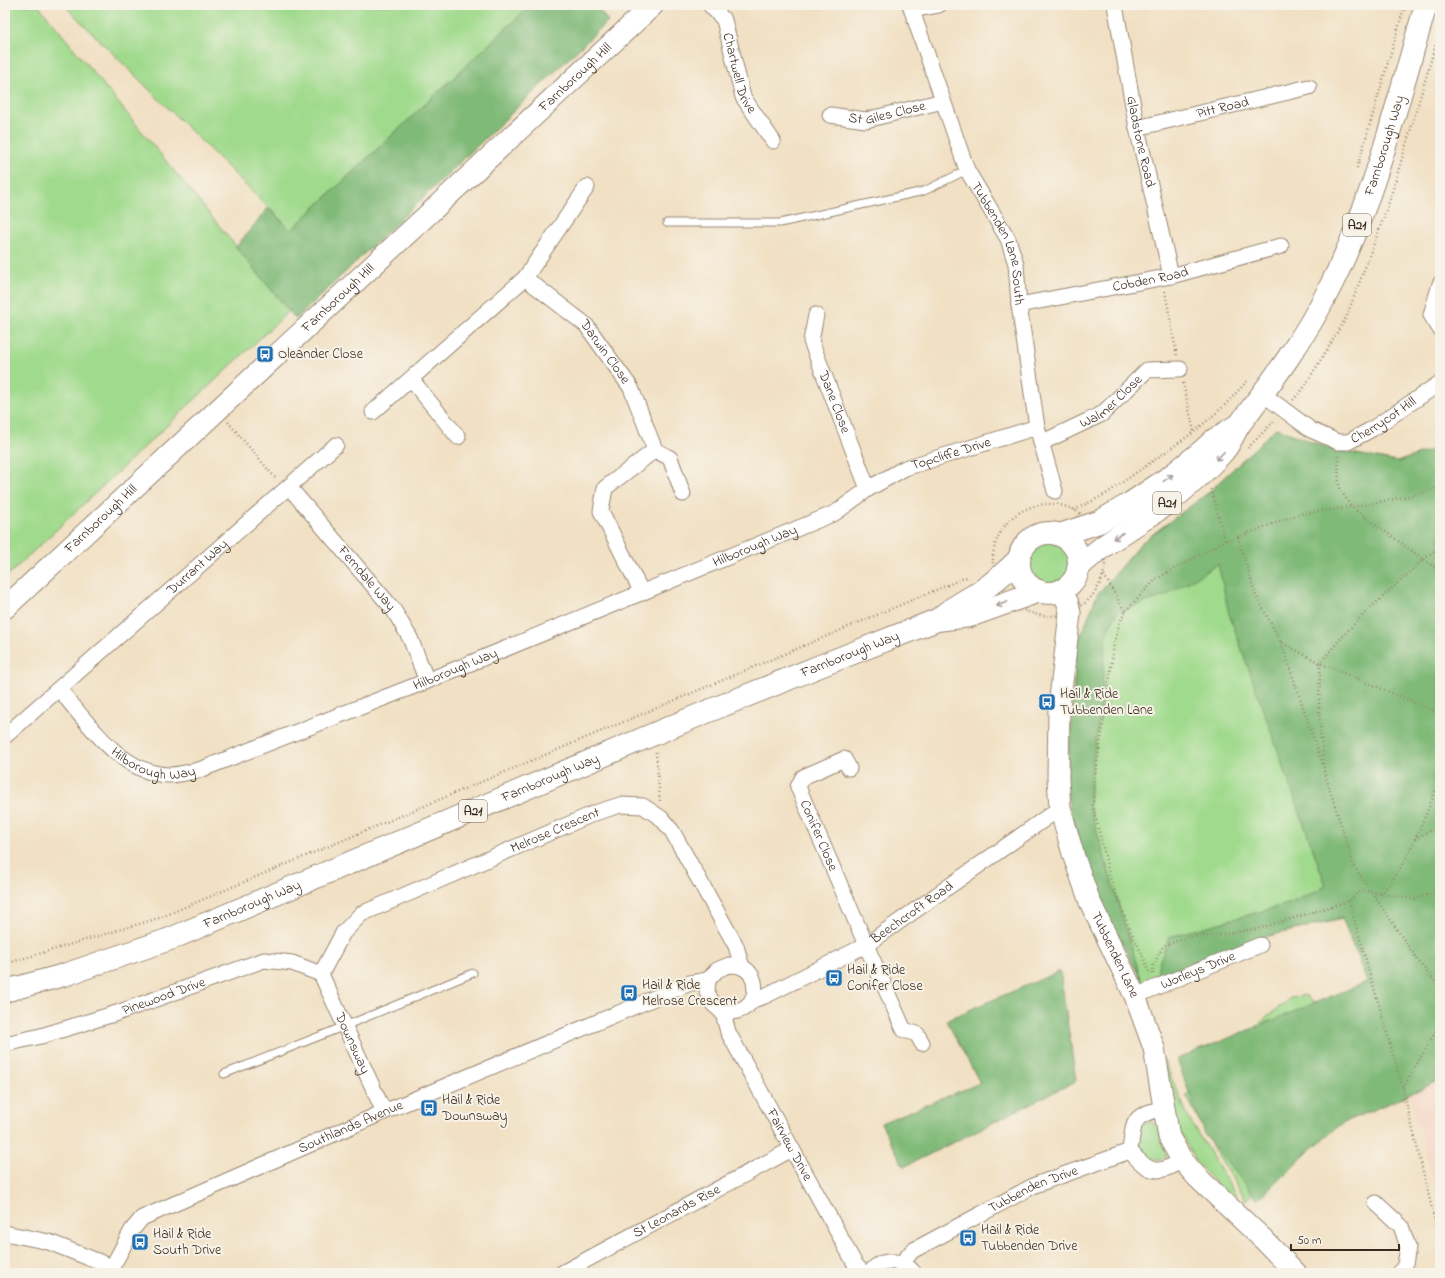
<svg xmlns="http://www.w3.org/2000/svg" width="1445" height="1278" font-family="'Indie Flower',sans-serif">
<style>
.built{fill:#f5d3c1}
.green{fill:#a0da8d;stroke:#6e8256}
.forest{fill:#80ba78;stroke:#5e724b}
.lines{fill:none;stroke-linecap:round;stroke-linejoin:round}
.lane-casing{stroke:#968570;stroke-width:9}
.street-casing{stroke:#968570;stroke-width:17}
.secondary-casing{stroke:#968570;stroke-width:23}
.highway-casing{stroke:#968570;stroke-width:24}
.path{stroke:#968570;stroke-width:2.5;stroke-dasharray:1 3;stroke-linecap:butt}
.lane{stroke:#fff;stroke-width:7}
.street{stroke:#fff;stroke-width:15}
.secondary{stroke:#fff;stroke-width:21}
.highway{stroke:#fff;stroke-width:22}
.oneway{stroke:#a79f9a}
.labels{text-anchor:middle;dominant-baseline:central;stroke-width:4;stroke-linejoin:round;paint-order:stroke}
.shield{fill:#f7f3e8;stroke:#73665b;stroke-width:1}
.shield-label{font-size:13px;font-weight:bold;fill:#3b2a1e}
.street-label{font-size:14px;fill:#3b2a1e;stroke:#f7f3e8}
.poi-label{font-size:14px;fill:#3b2a1e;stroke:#f7f3e8;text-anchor:start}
</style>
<rect width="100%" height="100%" fill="#f7f3e8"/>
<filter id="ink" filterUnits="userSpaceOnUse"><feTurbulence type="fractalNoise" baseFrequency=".025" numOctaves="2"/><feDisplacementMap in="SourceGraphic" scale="8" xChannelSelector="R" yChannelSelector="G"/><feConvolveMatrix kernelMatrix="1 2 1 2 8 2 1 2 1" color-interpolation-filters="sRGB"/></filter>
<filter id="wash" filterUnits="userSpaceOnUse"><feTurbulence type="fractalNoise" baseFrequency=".012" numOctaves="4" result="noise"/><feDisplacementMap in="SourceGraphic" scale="16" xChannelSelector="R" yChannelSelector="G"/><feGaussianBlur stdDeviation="0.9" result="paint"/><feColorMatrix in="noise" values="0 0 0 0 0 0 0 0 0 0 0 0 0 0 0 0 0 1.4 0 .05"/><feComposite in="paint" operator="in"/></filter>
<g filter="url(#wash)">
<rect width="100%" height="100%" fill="#f1e0c3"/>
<!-- built -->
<path class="built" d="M1440 1079V1207L1410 1095Z"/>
<!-- green -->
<path class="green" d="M5 5H38L289 311 5 578Z
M64 5H531L291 230Z
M1276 428 1331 449 1397 462 1440 447V1080L1404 1097 1396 1071 1246 1200 1214 1150 1186 1095 1225 1066 1218 1058 1290 998 1305 995 1314 1003 1368 982 1343 919 1264 937 1141 987 1142 982 1066 787 1077 645 1097 595 1141 543 1208 493Z
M1028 563a21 21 0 1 1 42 0a21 21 0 1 1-42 0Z
M1163 1058 1189 1119 1237 1197 1225 1194 1195 1161 1175 1122Z
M1151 1122 1157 1125 1167 1157 1158 1159H1149C1138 1147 1138 1141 1140 1126L1144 1123Z"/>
<!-- forest -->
<path class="forest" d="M531 5H595L608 21 296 319 289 311 236 247 268 208 291 230Z
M1276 428 1331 449 1397 462 1440 447V1079L1404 1097 1344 1122 1309 1151 1258 1200 1204 1134 1177 1059 1367 982 1342 918 1264 937 1158 982V966L1169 937 1291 903 1326 886 1229 614 1218 564 1167 595 1118 612 1109 627 1106 637 1100 712 1091 775 1089 805 1142 982 1078 857 1066 787 1077 645 1097 595 1141 543 1208 493Z
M1060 971 1076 1081 904 1167 881 1123 980 1083 946 1020Z"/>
</g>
<g filter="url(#ink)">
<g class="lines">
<defs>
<path id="lane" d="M631 5 641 15
M667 223H780L924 191 967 170
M224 1074 345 1026 473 973"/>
<g id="street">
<path id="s1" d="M710 5 724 20 743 97 773 141"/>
<path id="s2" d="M910 5 967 170 1008 239 1016 264 1019 305 1037 427 1055 491"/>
<path id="s3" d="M1115 5 1137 128 1171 276"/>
<path d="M912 10 939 5"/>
<path id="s4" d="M830 115 866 120 943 101"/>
<path id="s5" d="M1137 128 1309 87"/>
<path id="s6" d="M525 278 586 325 631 388 655 450 605 488 601 511 642 593"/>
<path d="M1440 284 1431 315 1440 329"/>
<path id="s7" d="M1019 305 1171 276 1281 246"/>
<path id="s8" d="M816 315 811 341 868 489"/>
<path d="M411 379 458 437"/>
<path id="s9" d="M1263 394 1311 430 1338 442H1348L1372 429 1440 383"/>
<path d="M373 412 525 278 587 187"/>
<path id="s10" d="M1041 443 1102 414 1147 370 1180 369"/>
<path d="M655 450 670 458 683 494"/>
<path id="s11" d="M289 487 393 609 410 638 427 681"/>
<path id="s12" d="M59 689C87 722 121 774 169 775 180 775 191 772 202 769L427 681 835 513 868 489 905 468 1037 427"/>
<path id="s13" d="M5 736 336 445"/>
<path id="s14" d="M849 768 844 759 803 777 798 787 866 945 904 1030 917 1034 922 1043"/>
<path d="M729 965C733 965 738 965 742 967 757 974 759 996 747 1006 740 1012 731 1012 723 1013L713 1004 707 992 708 980 717 970Z"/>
<path id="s15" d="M321 974 343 933 361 914 595 813 620 805 643 806 661 818 672 831 736 946 742 967"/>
<path id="s16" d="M321 974 384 1112"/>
<path id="s17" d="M1135 996 1260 945"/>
<path id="s18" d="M753 1000 765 996 866 945 1060 808"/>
<path id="s19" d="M723 1013 728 1032 855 1264 863 1273"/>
<path id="s20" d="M5 1044 41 1036 117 1013 264 960 292 963 321 974"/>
<path d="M1164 1108C1132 1116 1134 1119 1130 1151 1149 1173 1157 1176 1182 1160"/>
<path d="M1376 1203 1401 1226 1408 1247 1405 1265 1400 1273"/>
<path d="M5 1233 49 1242 112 1267"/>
<path id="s21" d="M902 1263 912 1251 1035 1185 1130 1151"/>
<path id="s22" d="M109 1273 132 1230 142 1218 384 1112 690 983 708 980"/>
<path id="s23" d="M562 1273 792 1149"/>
<path d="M870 1273C881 1257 903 1259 914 1273"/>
</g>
<g id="secondary">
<path id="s24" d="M1061 590 1068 603 1070 613 1059 707 1058 779 1060 808 1074 857 1090 902 1135 996 1154 1048 1169 1137 1182 1160 1197 1177 1263 1239 1296 1273"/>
<path id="s25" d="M5 608 653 5"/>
</g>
<g id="highway">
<circle cx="1049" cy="563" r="30"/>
<path d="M1060 535 1099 522 1131 503 1171 476 1202 451 1214 440 1236 426"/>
<path id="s26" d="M1078 568C1101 545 1129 530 1155 512 1179 495 1202 475 1222 453 1231 444 1234 431 1242 421 1273 380 1304 339 1327 293 1374 203 1397 102 1426 5"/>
<path d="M940 618C952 607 966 600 980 592 994 582 1007 571 1019 559"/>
<path id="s27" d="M5 991 64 975 170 939 699 715 820 666 937 620 970 616 1039 591"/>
</g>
</defs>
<!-- lane casing -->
<use href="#lane" class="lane-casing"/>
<!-- street casing -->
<use href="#street" class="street-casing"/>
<!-- secondary casing -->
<use href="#secondary" class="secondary-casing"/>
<!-- highway casing -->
<use href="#highway" class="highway-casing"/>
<!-- path -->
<path class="path" d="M1357 168 1405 5
M1165 291 1177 356
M1183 383 1194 432
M1293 400 1303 389 1346 318 1387 209 1440 30
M228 422 277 480
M1248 448 1275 420
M1338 456 1339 487 1351 507 1411 496 1440 487
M1211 489 1225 541
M993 560a56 56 0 1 1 112 0a56 56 0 1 1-112 0Z
M1074 510 1106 494 1194 432 1223 407 1249 379
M1238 537 1256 596 1281 642 1320 663 1440 713
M1440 546 1424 559 1364 614 1342 637 1320 663 1319 712 1324 771 1354 866 1417 959 1440 988
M1104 575 1125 612 1156 579 1225 541 1238 537 1299 514 1351 507 1440 571
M1125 612 1120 622 1114 643 1105 714 1095 776 1093 805 1110 878 1128 925 1145 961 1150 975
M1281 642 1323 766
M656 752 660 801
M1415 839 1427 832 1440 828
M1381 894C1408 866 1424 816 1440 781
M1349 901 1403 1089 1440 1242
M5 964 159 918 969 576
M1153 974V966L1163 946 1188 937 1212 936 1261 928 1349 901 1355 895 1363 891 1415 899 1440 891
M1403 1088 1440 1024"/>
<!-- lane -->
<use href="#lane" class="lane"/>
<!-- street -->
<use href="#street" class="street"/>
<!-- secondary -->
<use href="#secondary" class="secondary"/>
<!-- highway -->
<use href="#highway" class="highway"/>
</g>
<!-- one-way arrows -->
<defs><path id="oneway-shaft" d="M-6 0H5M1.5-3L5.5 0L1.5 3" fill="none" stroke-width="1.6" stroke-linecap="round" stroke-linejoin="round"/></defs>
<g class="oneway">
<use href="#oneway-shaft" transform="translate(1220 456) rotate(134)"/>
<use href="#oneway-shaft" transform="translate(1168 478) rotate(-36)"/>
<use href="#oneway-shaft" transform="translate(1118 536) rotate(147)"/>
<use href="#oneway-shaft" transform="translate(1002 604) rotate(159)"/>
</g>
</g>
<!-- icons -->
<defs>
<symbol id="bus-square" viewBox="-11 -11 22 22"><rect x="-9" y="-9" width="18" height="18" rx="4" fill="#1f6fb2" stroke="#f7f3e8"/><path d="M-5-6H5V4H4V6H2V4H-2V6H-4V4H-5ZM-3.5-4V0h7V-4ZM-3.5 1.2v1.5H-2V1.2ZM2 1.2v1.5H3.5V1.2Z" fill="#fff"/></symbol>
</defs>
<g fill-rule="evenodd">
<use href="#bus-square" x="255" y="344" width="20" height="20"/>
<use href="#bus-square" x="1037" y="692" width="20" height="20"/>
<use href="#bus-square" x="824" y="968" width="20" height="20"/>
<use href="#bus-square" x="619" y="983" width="20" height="20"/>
<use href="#bus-square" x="419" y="1098" width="20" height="20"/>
<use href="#bus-square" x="958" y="1228" width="20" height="20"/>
<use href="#bus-square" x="130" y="1232" width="20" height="20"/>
</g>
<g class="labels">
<!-- shield labels -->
<g class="shield">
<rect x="1343" y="214" width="28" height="22" rx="3"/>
<rect x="1153" y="492" width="28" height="22" rx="3"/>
<rect x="459" y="800" width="28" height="22" rx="3"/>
</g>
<g class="shield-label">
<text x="1357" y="225">A21</text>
<text x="1167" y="503">A21</text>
<text x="473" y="811">A21</text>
</g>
<!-- street labels -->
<g class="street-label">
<text stroke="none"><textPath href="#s1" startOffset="76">Chartwell Drive</textPath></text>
<text stroke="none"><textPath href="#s25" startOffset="779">Farnborough Hill</textPath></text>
<text stroke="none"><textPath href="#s5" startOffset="88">Pitt Road</textPath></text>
<text stroke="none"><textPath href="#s4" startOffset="58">St Giles Close</textPath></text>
<text stroke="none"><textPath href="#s3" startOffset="139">Gladstone Road</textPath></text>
<text stroke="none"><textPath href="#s26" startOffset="535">Farnborough Way</textPath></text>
<text stroke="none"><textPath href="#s2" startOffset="256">Tubbenden Lane South</textPath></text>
<text stroke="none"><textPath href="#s7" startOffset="134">Cobden Road</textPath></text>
<text stroke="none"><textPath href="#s25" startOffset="455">Farnborough Hill</textPath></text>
<text stroke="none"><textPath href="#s6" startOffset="110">Darwin Close</textPath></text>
<text stroke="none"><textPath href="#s10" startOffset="82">Walmer Close</textPath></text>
<text stroke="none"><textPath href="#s8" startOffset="92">Dane Close</textPath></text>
<text stroke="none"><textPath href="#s9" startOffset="141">Cherrycot Hill</textPath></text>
<text stroke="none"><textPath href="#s12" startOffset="992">Topcliffe Drive</textPath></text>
<text stroke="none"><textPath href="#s25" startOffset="131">Farnborough Hill</textPath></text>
<text stroke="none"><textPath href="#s12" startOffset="774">Hilborough Way</textPath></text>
<text stroke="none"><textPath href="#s13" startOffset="256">Durrant Way</textPath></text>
<text stroke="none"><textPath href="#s11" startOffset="120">Ferndale Way</textPath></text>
<text stroke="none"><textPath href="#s27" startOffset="910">Farnborough Way</textPath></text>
<text stroke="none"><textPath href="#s12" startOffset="450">Hilborough Way</textPath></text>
<text stroke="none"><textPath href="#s12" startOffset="126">Hilborough Way</textPath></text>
<text stroke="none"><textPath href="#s27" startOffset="586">Farnborough Way</textPath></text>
<text stroke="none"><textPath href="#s15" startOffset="284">Melrose Crescent</textPath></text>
<text stroke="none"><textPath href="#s14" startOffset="119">Conifer Close</textPath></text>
<text stroke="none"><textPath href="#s27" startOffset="262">Farnborough Way</textPath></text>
<text stroke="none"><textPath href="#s18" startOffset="182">Beechcroft Road</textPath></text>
<text stroke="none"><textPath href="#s24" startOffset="378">Tubbenden Lane</textPath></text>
<text stroke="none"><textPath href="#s17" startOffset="68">Worleys Drive</textPath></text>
<text stroke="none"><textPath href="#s20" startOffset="166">Pinewood Drive</textPath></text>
<text stroke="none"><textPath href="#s16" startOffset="76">Downsway</textPath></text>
<text stroke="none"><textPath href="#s22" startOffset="292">Southlands Avenue</textPath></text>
<text stroke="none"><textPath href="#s19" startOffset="148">Fairview Drive</textPath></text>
<text stroke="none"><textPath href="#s21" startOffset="152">Tubbenden Drive</textPath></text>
<text stroke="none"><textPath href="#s23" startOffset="130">St Leonards Rise</textPath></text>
</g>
<!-- poi labels -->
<g class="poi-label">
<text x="278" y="354">Oleander Close</text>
<text x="1060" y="694">Hail &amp; Ride<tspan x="1060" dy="16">Tubbenden Lane</tspan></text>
<text x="847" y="970">Hail &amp; Ride<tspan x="847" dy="16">Conifer Close</tspan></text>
<text x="642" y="985">Hail &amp; Ride<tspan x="642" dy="16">Melrose Crescent</tspan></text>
<text x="442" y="1100">Hail &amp; Ride<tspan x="442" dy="16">Downsway</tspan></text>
<text x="981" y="1230">Hail &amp; Ride<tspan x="981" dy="16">Tubbenden Drive</tspan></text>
<text x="153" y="1234">Hail &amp; Ride<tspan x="153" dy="16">South Drive</tspan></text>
</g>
</g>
<!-- margin -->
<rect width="1445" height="1278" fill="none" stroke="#f7f3e8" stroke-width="20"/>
<!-- scale -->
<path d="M1291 1244v6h108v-6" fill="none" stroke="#3b2a1e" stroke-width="2"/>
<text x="1297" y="1244" font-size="12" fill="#3b2a1e" stroke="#f7f3e8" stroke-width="3" paint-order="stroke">50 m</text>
</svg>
